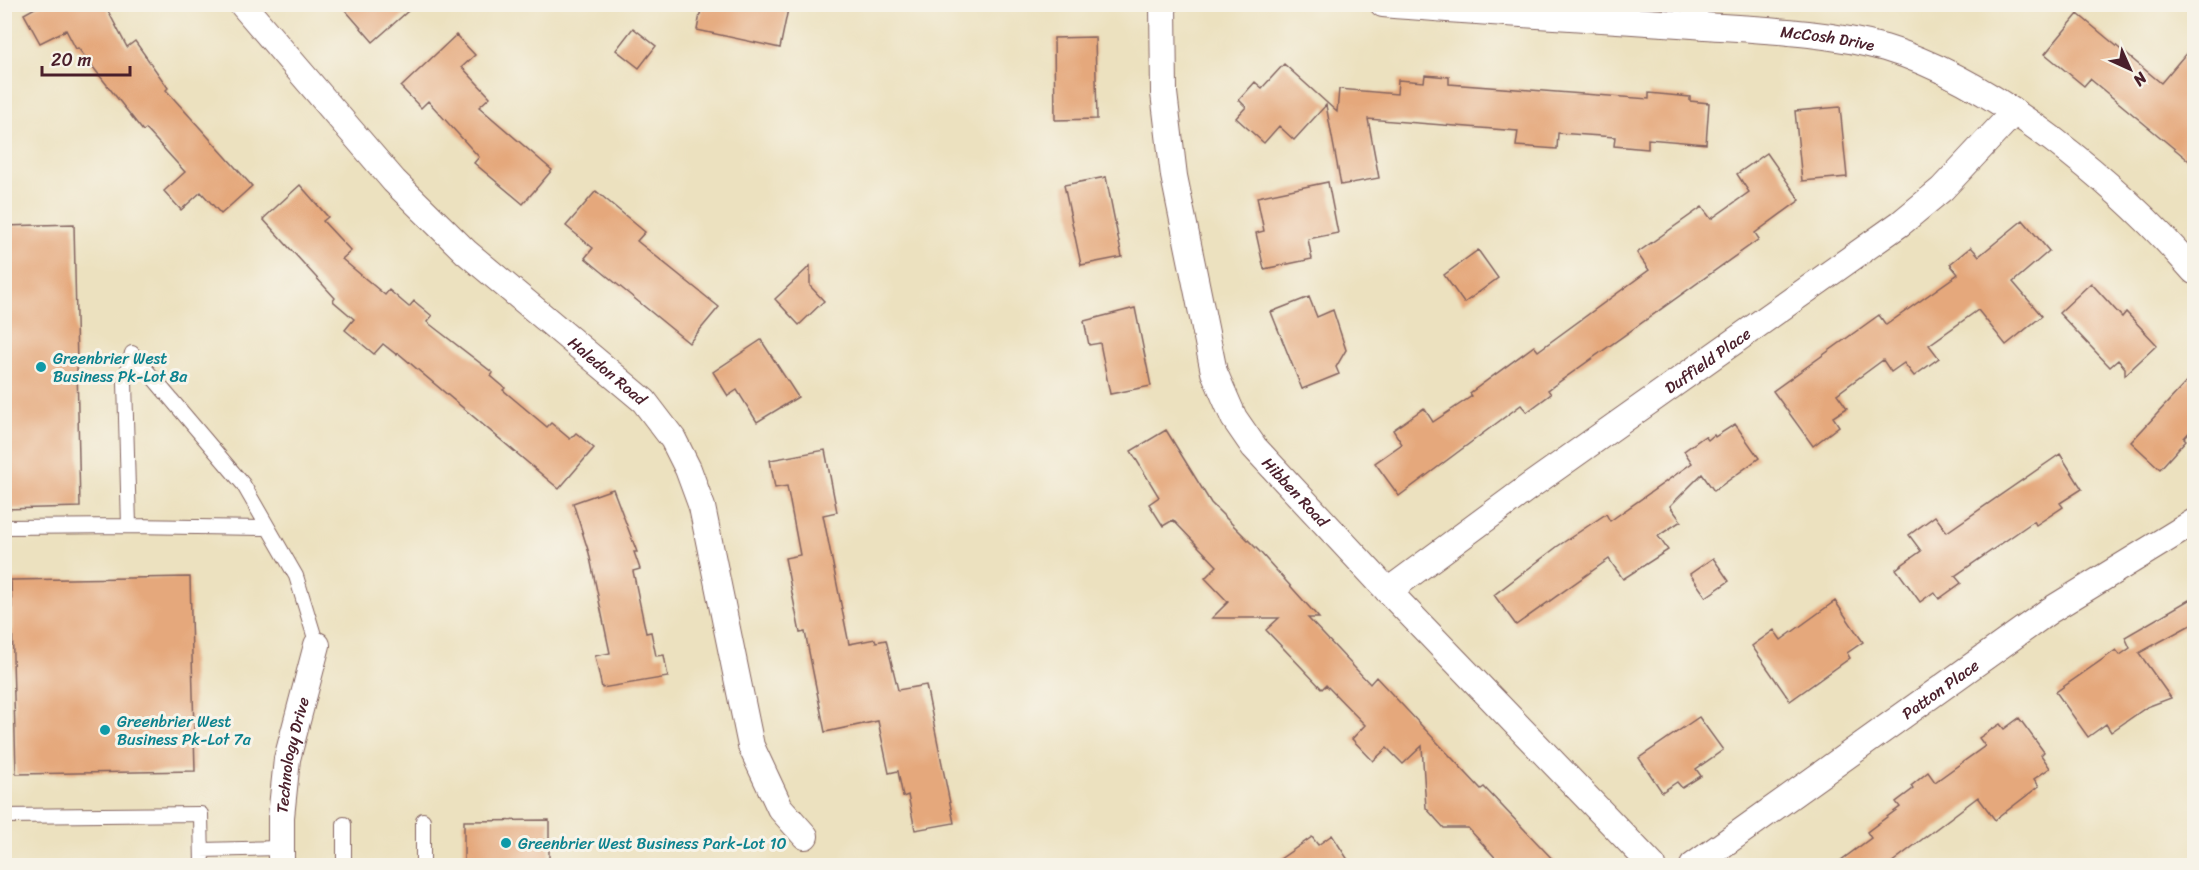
<svg xmlns="http://www.w3.org/2000/svg" width="2199" height="870" font-family="Sriracha,sans-serif">
<style>
.building{fill:#e5a87c}
.lines{fill:none;stroke-linecap:round;stroke-linejoin:round}
.service-casing{stroke:#83635f;stroke-width:16}
.minor-casing{stroke:#83635f;stroke-width:28}
.service{stroke:#fff;stroke-width:14}
.minor{stroke:#fff;stroke-width:26}
.culture-dot{fill:#0f9aa8;stroke:#f7f3e8;stroke-width:2}
.labels{text-anchor:middle;dominant-baseline:central;stroke-width:6;stroke-linejoin:round;paint-order:stroke}
.street-label{font-size:16px;fill:#4a1f2b;stroke:#f7f3e8}
.culture-label{font-size:16px;fill:#0d838f;stroke:#f7f3e8;text-anchor:start}
</style>
<rect width="100%" height="100%" fill="#f7f3e8"/>
<filter id="ink" filterUnits="userSpaceOnUse"><feTurbulence type="fractalNoise" baseFrequency=".0167" numOctaves="2"/><feDisplacementMap in="SourceGraphic" scale="12" xChannelSelector="R" yChannelSelector="G"/><feConvolveMatrix kernelMatrix="1 2 1 2 8 2 1 2 1" color-interpolation-filters="sRGB"/></filter>
<filter id="wash" filterUnits="userSpaceOnUse"><feTurbulence type="fractalNoise" baseFrequency=".008" numOctaves="4" result="noise"/><feDisplacementMap in="SourceGraphic" scale="24" xChannelSelector="R" yChannelSelector="G"/><feGaussianBlur stdDeviation="1.35" result="paint"/><feColorMatrix in="noise" values="0 0 0 0 0 0 0 0 0 0 0 0 0 0 0 0 0 1.4 0 .05"/><feComposite in="paint" operator="in"/></filter>
<g filter="url(#wash)">
<rect width="100%" height="100%" fill="#ece1bf"/>
<g id="blocks">
<!-- building -->
<path class="building" d="M42 4H115L107 9 127 47 135 41 168 88 166 90 252 186 221 214 201 192 181 210 164 191 185 172 146 129 143 131 78 48 76 49 66 30 40 43 24 14Z
M340 4H416L373 42Z
M702 4H767L788 9 780 48 697 30Z
M2078 14 2161 83 2194 44V165L2090 79 2084 86 2045 54Z
M633 28 656 46 639 68 616 50Z
M456 35 475 55 462 67 490 97 479 107 552 170 523 204 474 163 479 157 428 101 421 108 401 87Z
M1095 37 1097 119 1055 120 1054 38Z
M1284 64 1337 112 1339 89 1397 94 1398 80 1424 82 1425 75 1449 77V84L1649 99V93L1690 97V101L1709 103 1706 144 1648 139V149L1614 146 1615 137 1558 133 1557 149 1516 146 1518 131 1368 119 1379 178 1341 185 1326 105 1294 140 1279 126 1264 143 1236 118 1246 107 1239 100 1255 82 1262 88Z
M1840 107 1847 177 1802 181 1795 111Z
M1767 153 1800 200 1755 233 1759 239 1548 390 1551 394 1527 412 1521 405 1399 496 1375 463 1402 444 1393 430 1424 408 1433 422 1472 396 1470 393 1534 346 1538 351 1649 270 1637 253 1702 207 1711 219 1749 192 1737 174Z
M1106 177 1122 257 1081 265 1064 185Z
M1328 182 1338 233 1308 239 1312 259 1264 269 1256 233 1264 231 1257 197Z
M300 185 328 217 323 221 351 251 342 259 385 295 389 290 409 307 414 301 432 316 427 322 493 373 491 376 505 388 503 390 547 427 551 423 570 439 576 433 594 448 559 489 398 353 397 355 383 344 374 354 345 330 354 319 333 301 335 298 263 219Z
M596 191 645 232 637 241 719 307 689 343 585 258 593 248 566 226Z
M2023 220 2049 251 2013 282 2042 316 2006 345 1978 310 1929 345 1939 358 1914 376 1904 363 1891 372 1883 360 1837 394 1847 408 1833 417 1839 426 1813 446 1773 391 1879 315 1886 325 1958 274 1950 264 1971 247 1979 256Z
M74 224 80 507 4 509V226Z
M1478 250 1498 278 1464 303 1444 275Z
M810 266V286L824 301 799 325 775 299Z
M2091 283 2122 317 2126 312 2157 345 2125 375V368L2118 360 2110 367 2059 313Z
M1309 297 1317 317 1333 310 1346 350 1336 367 1339 374 1302 389 1271 312Z
M1135 308 1151 386 1110 394 1100 343 1089 345 1084 321Z
M761 340 798 397 757 422 737 390 728 396 713 372Z
M2194 374V427L2184 438 2186 440 2160 469 2131 442Z
M1735 424 1759 458 1714 491 1702 474 1670 506 1681 521 1658 536 1668 550 1623 579 1609 559 1516 625 1494 595 1558 546 1606 514 1610 521 1692 463 1684 451 1705 436 1708 440 1714 435 1715 437Z
M1166 430 1211 503 1260 552 1319 618H1308L1370 684 1376 677 1481 789 1484 787 1559 866H1503L1468 828H1444L1426 808 1422 746 1403 764 1387 748 1373 761 1352 739 1365 725 1326 685 1322 689 1266 630 1279 618H1212L1228 602 1205 578 1217 566 1173 520 1163 526 1149 504 1159 497 1131 451Z
M825 450 837 512 823 515 849 644 875 639 876 642 886 640 898 690 926 685 954 823 915 830 908 795 903 797 898 771 889 773 878 721 825 732 805 632 800 633 785 558 800 555 787 486 775 488 770 460Z
M2060 454 2082 489 2060 503 2063 507 2036 525 2034 521 1955 576 1961 583 1939 599 1934 592 1920 602 1896 569 1921 551 1909 535 1935 516 1947 532Z
M613 489 637 552H634L640 569 633 571 646 633 651 632 656 656 664 655 668 677 602 688 595 656 610 653 589 553 573 503Z
M1713 558 1729 581 1706 597 1690 574Z
M190 577 195 771 16 774 11 580Z
M2194 597V623L2139 653 2171 698 2147 707 2111 732 2106 724 2088 737 2056 692 2116 650 2120 655 2130 648 2125 637Z
M1835 601 1863 642 1847 653 1850 658 1790 701 1752 646 1774 630 1781 640Z
M1699 717 1723 750 1696 769 1701 776 1682 788 1677 782 1662 792 1639 758Z
M2019 718 2044 752 2041 755 2050 768 2034 779 2039 786 1995 820 1978 797 1887 866H1833L1871 838 1867 832 1900 807 1896 802 1913 789 1911 786 1928 772 1935 782 1985 746 1979 738 2000 724 2004 729Z
M549 820V866H464V821Z
M1332 835 1352 866H1270L1312 837 1318 845Z"/>
</g>
</g>
<g filter="url(#ink)">
<use href="#blocks" fill-opacity="0" stroke="#83635f" stroke-width="1.5"/>
<g class="lines">
<defs>
<path id="service" d="M4 527 129 526
M268 528 129 526 125 382 132 353 243 484 296 576 317 645
M4 816 201 814 202 866
M423 820V866
M344 824V866
M202 850 281 848"/>
<g id="minor">
<path id="s1" d="M242 4 394 181 466 252 644 401 673 439 688 469 702 507 751 746 780 808 805 836"/>
<path id="s2" d="M1163 4 1164 93 1174 176 1214 372 1234 418 1254 447 1388 591 1653 866"/>
<path id="s3" d="M1383 4C1490 13 1598 18 1705 26 1764 30 1827 32 1885 48 1996 81 2119 185 2194 271"/>
<path id="s4" d="M1388 591 1530 486 1901 223 1942 189 2014 112"/>
<path id="s5" d="M281 866V817L287 759 317 645"/>
<path id="s6" d="M1693 866 2049 611 2194 522"/>
</g>
</defs>
<!-- service casing -->
<use href="#service" class="service-casing"/>
<!-- minor casing -->
<use href="#minor" class="minor-casing"/>
<!-- service -->
<use href="#service" class="service"/>
<!-- minor -->
<use href="#minor" class="minor"/>
</g>
</g>
<!-- markers -->
<g class="culture-dot">
<circle cx="41" cy="367" r="6"/>
<circle cx="105" cy="730" r="6"/>
<circle cx="506" cy="843" r="6"/>
</g>
<g class="labels">
<!-- street labels -->
<g class="street-label">
<text stroke="none"><textPath href="#s3" startOffset="446">McCosh Drive</textPath></text>
<text stroke="none"><textPath href="#s4" startOffset="394">Duffield Place</textPath></text>
<text stroke="none"><textPath href="#s1" startOffset="519">Haledon Road</textPath></text>
<text stroke="none"><textPath href="#s2" startOffset="519">Hibben Road</textPath></text>
<text stroke="none"><textPath href="#s6" startOffset="304">Patton Place</textPath></text>
<text stroke="none"><textPath href="#s5" startOffset="112">Technology Drive</textPath></text>
</g>
<!-- culture labels -->
<g class="culture-label">
<text x="53" y="358">Greenbrier West<tspan x="53" dy="18">Business Pk-Lot 8a</tspan></text>
<text x="117" y="721">Greenbrier West<tspan x="117" dy="18">Business Pk-Lot 7a</tspan></text>
<text x="518" y="843">Greenbrier West Business Park-Lot 10</text>
</g>
</g>
<!-- margin -->
<rect width="2199" height="870" fill="none" stroke="#f7f3e8" stroke-width="24"/>
<!-- north arrow -->
<g transform="translate(2130 69) rotate(135)" stroke="#f7f3e8" stroke-width="4.5" paint-order="stroke">
<path d="M0-4.5L10 22L0 15L-10 22Z" fill="#4a1f2b"/>
<text y="-9" font-size="16" font-weight="bold" text-anchor="middle" fill="#4a1f2b">N</text>
</g>
<!-- scale -->
<path d="M42 66v9h88v-9" fill="none" stroke="#4a1f2b" stroke-width="3"/>
<text x="51" y="66" font-size="18" fill="#4a1f2b" stroke="#f7f3e8" stroke-width="4.5" paint-order="stroke">20 m</text>
</svg>
